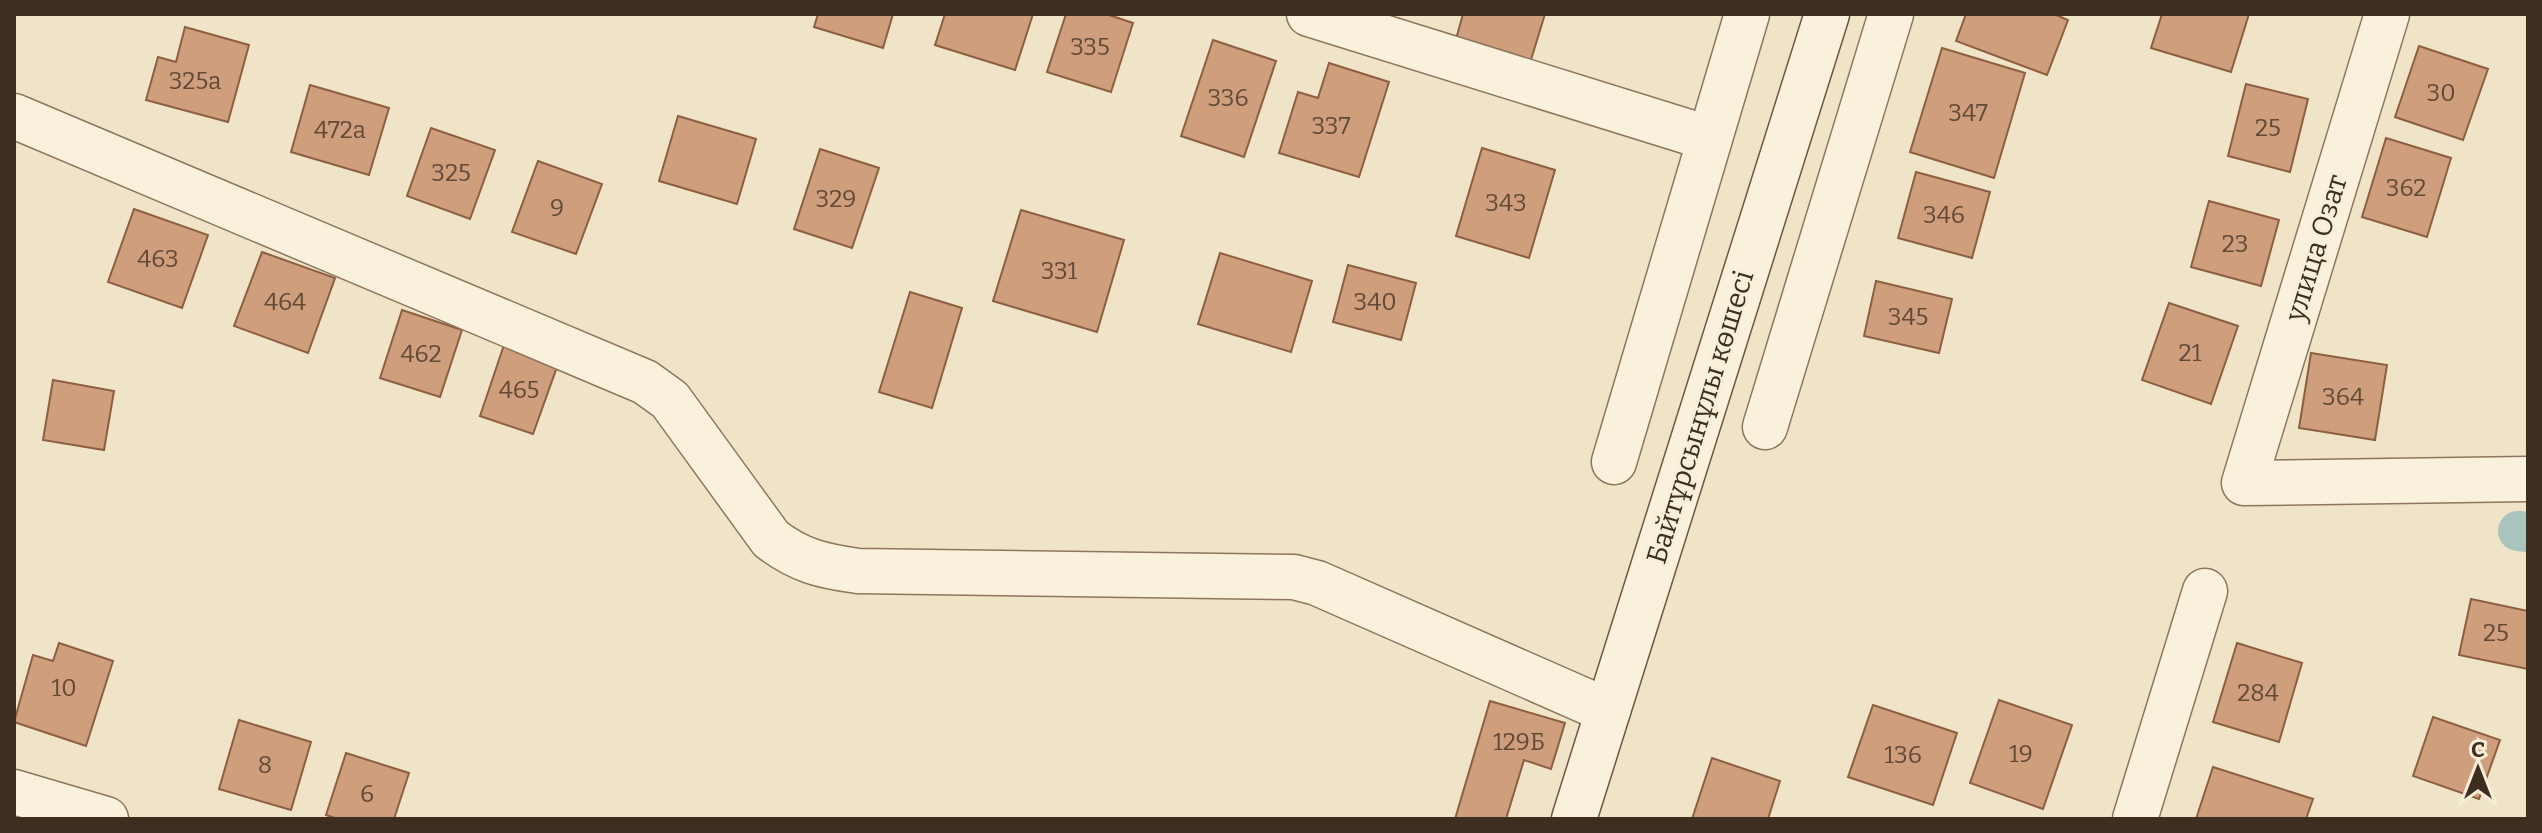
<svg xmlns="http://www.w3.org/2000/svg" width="2542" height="833" font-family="Bitter,serif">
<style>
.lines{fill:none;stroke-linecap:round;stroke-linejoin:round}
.canal{stroke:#a9c4bc;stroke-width:40}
.building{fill:#cf9f7d;stroke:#8d5f41;stroke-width:2}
.minor-casing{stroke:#8d765c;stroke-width:47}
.secondary-casing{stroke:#6f573f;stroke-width:47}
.minor{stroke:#faf1dc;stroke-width:44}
.secondary{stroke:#faf1dc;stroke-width:44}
.labels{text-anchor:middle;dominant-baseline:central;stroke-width:6;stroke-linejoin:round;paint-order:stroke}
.number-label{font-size:24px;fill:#624a37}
.street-label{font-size:28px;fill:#3d2e20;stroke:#f7eed8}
</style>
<rect width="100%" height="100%" fill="#f0e4c8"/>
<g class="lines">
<!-- canal -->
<path class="canal" d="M2518 531 2528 532"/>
</g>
<!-- building -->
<path class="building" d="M818 14H893L883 48 814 27Z
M945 14H1033L1015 70 935 45Z
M1066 14H1106L1133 23 1111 92 1047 72Z
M1463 14H1545L1530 63 1456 39Z
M1966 14H2054L2068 20 2047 75 1956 41Z
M2162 14H2249L2231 72 2151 48Z
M185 27 249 45 228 122 146 100 158 57 176 62Z
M1213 40 1276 61 1244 157 1181 136Z
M2419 46 2488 69 2463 140 2395 117Z
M1942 48 2025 73 1994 178 1910 152Z
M1329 63 1389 82 1359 177 1279 153 1298 92 1318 98Z
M2246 84 2308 99 2290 172 2228 156Z
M310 85 389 108 369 175 291 152Z
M678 116 756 139 737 204 659 181Z
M431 128 495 150 470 219 407 196Z
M2386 138 2451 158 2427 237 2362 217Z
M1482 148 1555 170 1529 258 1456 236Z
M820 149 879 168 852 248 794 229Z
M538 161 602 184 576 254 512 232Z
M1916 172 1990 192 1972 258 1898 238Z
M2209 201 2279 220 2261 286 2191 267Z
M134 209 208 235 182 308 108 282Z
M1021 210 1124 240 1097 332 993 301Z
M262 252 335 278 308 353 234 326Z
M1220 253 1312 281 1291 352 1198 324Z
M1348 265 1416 283 1401 340 1333 322Z
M1876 281 1952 299 1939 353 1864 336Z
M910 292 962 308 932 408 879 392Z
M2169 303 2238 326 2211 404 2142 380Z
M402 310 462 330 440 397 380 378Z
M504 345 558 364 533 434 480 416Z
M2311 353 2387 365 2375 440 2299 428Z
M53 380 114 391 104 450 43 440Z
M2471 599 2528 611V669L2459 655Z
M59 643 113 661 86 746 14 722 33 655 53 661Z
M2237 643 2302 663 2279 742 2213 722Z
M1999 700 2072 725 2043 809 1970 783Z
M1490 701 1565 723 1551 769 1524 760 1506 819H1455Z
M1873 705 1957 733 1933 805 1848 777Z
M2433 717 2500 740 2479 799 2413 776Z
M239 720 311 742 291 810 219 789Z
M346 753 409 773 394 819H338L326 815Z
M1712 758 1780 781 1768 819H1692Z
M2213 767 2313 799 2306 819H2196Z"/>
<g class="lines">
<defs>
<path id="minor" d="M1309 14 1708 138
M2387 14 2244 483 2528 479
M14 116 645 382 670 400 771 539C800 561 822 566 858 571L1294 577 1317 583 1608 711
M1765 427 1891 14
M1614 462 1747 14
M14 792 106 819
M2135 819 2205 591"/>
<path id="secondary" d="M1574 819 1827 14"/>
</defs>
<!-- minor casing -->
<use href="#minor" class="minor-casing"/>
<!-- secondary casing -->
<use href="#secondary" class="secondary-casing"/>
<!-- minor -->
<use href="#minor" class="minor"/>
<!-- secondary -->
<use href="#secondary" class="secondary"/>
</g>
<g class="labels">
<!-- number labels -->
<g class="number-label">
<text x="1090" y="47">335</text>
<text x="195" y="81">325а</text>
<text x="2441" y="93">30</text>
<text x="1228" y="98">336</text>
<text x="1968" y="113">347</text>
<text x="1331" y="126">337</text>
<text x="2268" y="128">25</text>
<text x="340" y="130">472а</text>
<text x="451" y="173">325</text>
<text x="2406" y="188">362</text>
<text x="836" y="199">329</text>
<text x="1506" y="203">343</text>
<text x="557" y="208">9</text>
<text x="1944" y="215">346</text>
<text x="2235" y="244">23</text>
<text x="158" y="259">463</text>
<text x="1059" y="271">331</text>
<text x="285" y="302">464</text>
<text x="1375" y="302">340</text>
<text x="1908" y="317">345</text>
<text x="2190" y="353">21</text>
<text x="421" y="354">462</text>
<text x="519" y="390">465</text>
<text x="2343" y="397">364</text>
<text x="2496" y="633">25</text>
<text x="64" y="688">10</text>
<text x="2258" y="693">284</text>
<text x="1519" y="742">129Б</text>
<text x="2021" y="754">19</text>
<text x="1903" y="755">136</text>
<text x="265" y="765">8</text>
<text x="367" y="794">6</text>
</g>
<!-- street labels -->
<g class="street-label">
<text transform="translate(2316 248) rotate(-73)">улица Озат</text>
<text transform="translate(1700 417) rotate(-73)">Байтұрсынұлы көшесі</text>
</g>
</g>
<!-- border -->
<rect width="2542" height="833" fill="none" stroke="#3d2e20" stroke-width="32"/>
<!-- north arrow -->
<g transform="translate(2478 769)" stroke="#f7eed8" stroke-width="6" paint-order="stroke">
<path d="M0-6L14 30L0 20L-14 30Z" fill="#3d2e20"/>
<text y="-12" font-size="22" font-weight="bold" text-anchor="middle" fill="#3d2e20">С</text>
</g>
</svg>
